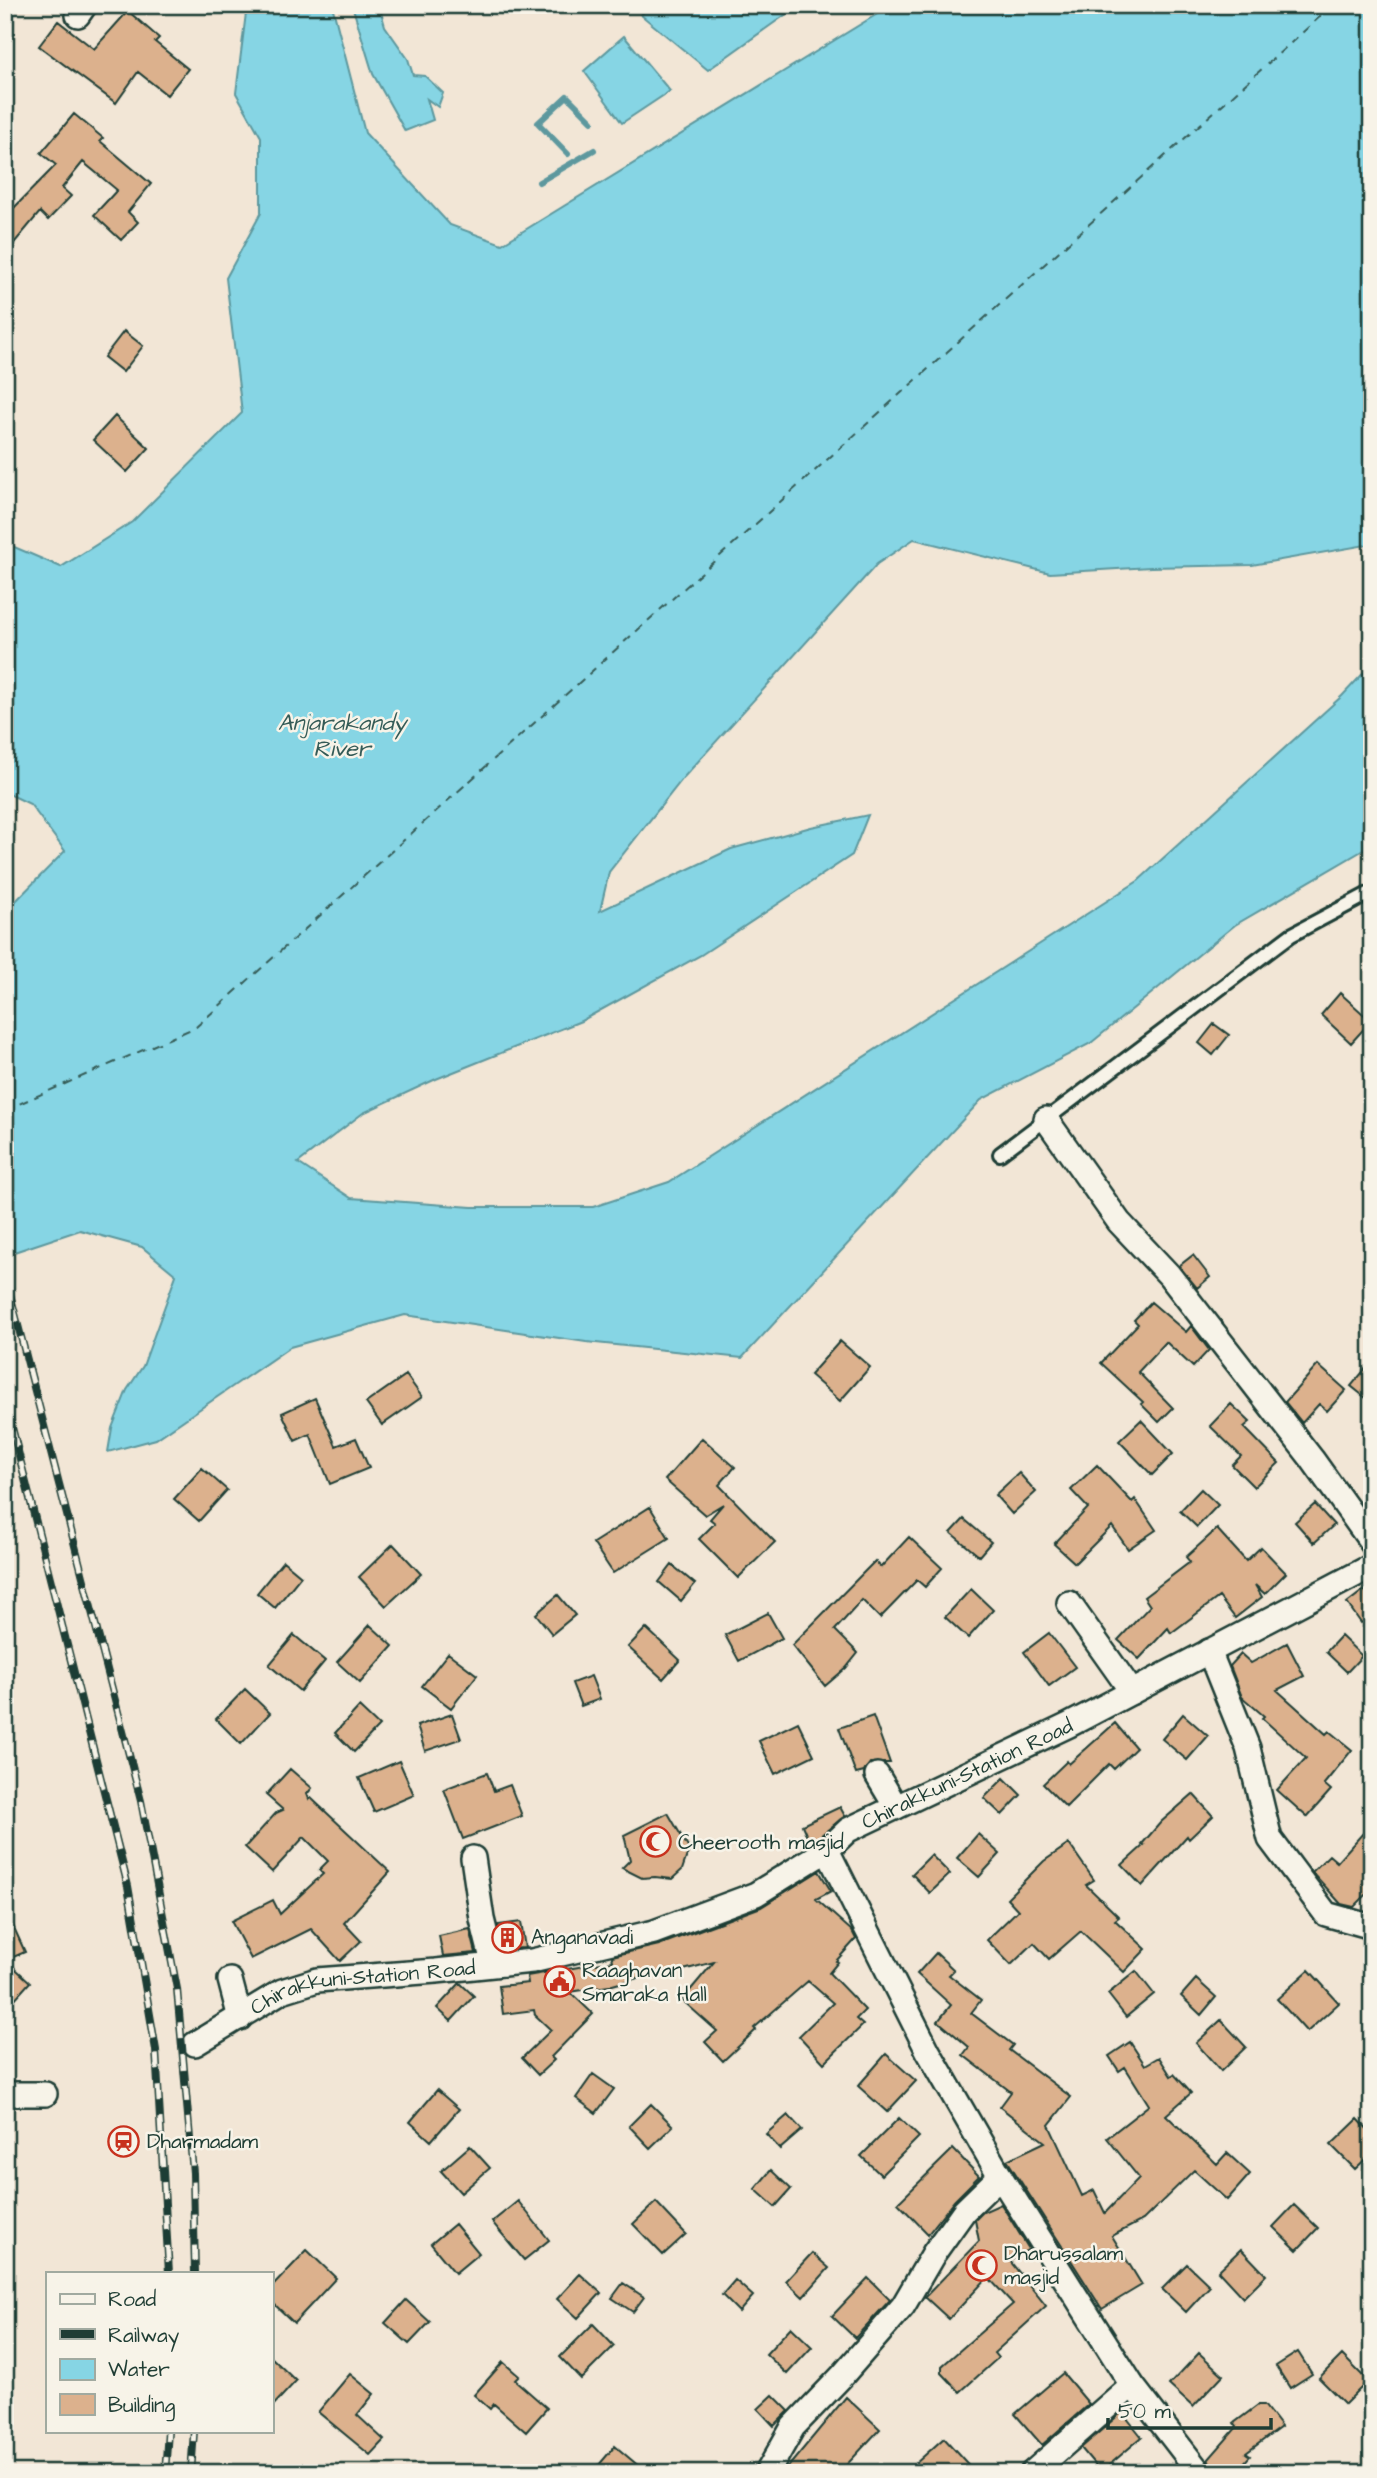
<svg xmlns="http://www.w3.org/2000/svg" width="1377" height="2478" font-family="'Architects Daughter',sans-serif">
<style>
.water{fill:#86d5e4;stroke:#5d989e;stroke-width:2}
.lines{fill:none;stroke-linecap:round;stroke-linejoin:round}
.stream{stroke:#5d989e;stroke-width:6}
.ferry{stroke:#345b57;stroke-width:2;stroke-dasharray:9 7;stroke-linecap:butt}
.building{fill:#dcb18d;stroke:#1f3d34;stroke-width:2}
.lane-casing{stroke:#1f3d34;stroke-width:18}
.street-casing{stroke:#1f3d34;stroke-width:28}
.lane{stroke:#f7f3e8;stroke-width:12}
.street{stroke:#f7f3e8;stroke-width:23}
.rail-casing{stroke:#1f3d34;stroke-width:8}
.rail{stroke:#f7f3e8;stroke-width:5;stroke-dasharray:16;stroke-linecap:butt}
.labels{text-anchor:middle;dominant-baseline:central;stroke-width:5;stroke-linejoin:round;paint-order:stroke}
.street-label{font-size:21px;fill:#1f3d34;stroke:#f7f3e8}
.poi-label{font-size:21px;fill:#1f3d34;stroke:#f7f3e8;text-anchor:start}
.water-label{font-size:23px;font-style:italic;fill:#345b57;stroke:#f7f3e8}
</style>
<rect width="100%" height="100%" fill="#f2e6d6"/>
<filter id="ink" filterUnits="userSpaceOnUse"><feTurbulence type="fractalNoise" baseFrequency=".0143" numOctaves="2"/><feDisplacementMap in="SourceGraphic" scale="14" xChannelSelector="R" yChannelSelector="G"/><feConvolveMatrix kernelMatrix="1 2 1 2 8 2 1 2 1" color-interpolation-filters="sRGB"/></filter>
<g filter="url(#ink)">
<!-- water -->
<path class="water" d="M247 5H332L365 133 450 225 502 244 892 5H1372V544L1252 565 1151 567 1050 573 914 539 877 564 684 777 609 872 600 911 731 849 811 827 868 815 852 855 701 955 581 1021 436 1079 363 1113 298 1163 351 1198 472 1207H593L669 1182 1138 881 1342 696 1372 664V845L1235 925 1091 1043 981 1100 742 1358 586 1342 405 1315 290 1347 156 1439 108 1452 112 1428 127 1390 143 1366 176 1275 142 1247 80 1230 5 1255V912L65 851 30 804 5 792V543L61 567 132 522 242 413 226 278 261 213V137L236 93Z
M352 5H379L385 26 408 59 413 75 425 76 443 93 438 107 427 99 433 120 405 131 373 74Z
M650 5H787L792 10 708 70 641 15Z
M624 36 670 91 622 123 584 71Z"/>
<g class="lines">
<!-- stream -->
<path class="stream" d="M568 154 538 123 567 96 592 121
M539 182 594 150"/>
<!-- ferry -->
<path class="ferry" d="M5 1110 196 1027 1333 5"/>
</g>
<!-- building -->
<path class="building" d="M128 11 159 38 155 42 188 69 167 95 138 72 116 103 39 46 58 21 94 49Z
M74 114 103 138 100 141 151 184 128 212 138 222 121 240 94 215 117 190 83 162 62 188 71 196 48 220 40 212 5 254V217L56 165 41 153Z
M124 331 143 346 123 372 104 357Z
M115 416 149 448 127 472 93 440Z
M1340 993 1371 1021 1351 1043 1321 1015Z
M1214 1024 1229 1035 1213 1055 1199 1043Z
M1193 1255 1210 1277 1197 1288 1179 1266Z
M1151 1302 1186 1332 1191 1326 1209 1350 1193 1367 1166 1342 1138 1372 1173 1408 1159 1422 1141 1404 1143 1402 1101 1363 1138 1324 1134 1320Z
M840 1341 870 1367 840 1401 810 1375Z
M1372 1361V1403L1351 1386Z
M1318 1365 1346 1390 1327 1411 1319 1404 1302 1423 1285 1402Z
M406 1375 422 1397 382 1425 366 1403Z
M315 1398 336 1446 356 1438 369 1468 330 1484 310 1434 295 1441 282 1413Z
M1231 1404 1250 1422 1244 1427 1279 1463 1254 1487 1232 1465 1241 1456 1210 1426Z
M1141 1420 1173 1454 1152 1475 1119 1441Z
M702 1438 735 1467 719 1485 775 1542 738 1578 699 1539 715 1523 710 1519 723 1504 705 1515 665 1480Z
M1097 1465 1132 1502 1135 1499 1156 1530 1128 1549 1112 1526 1075 1563 1054 1544 1088 1508 1071 1490Z
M202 1468 227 1490 199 1521 174 1499Z
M1019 1473 1036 1492 1012 1514 995 1495Z
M1201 1489 1218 1505 1197 1527 1180 1511Z
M1315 1504 1334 1525 1314 1543 1295 1522Z
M650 1507 669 1538 613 1573 593 1543Z
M964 1519 991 1542 979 1556 951 1533Z
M1217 1529 1246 1561 1261 1547 1286 1573 1265 1594 1255 1585 1262 1597 1235 1618 1219 1597 1171 1633 1168 1628 1139 1659 1118 1640 1150 1606 1144 1597 1190 1562 1186 1557Z
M909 1537 942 1568 925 1587 917 1580 880 1618 862 1600 835 1630 858 1653 846 1668 825 1686 792 1645 875 1561 881 1567Z
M393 1544 421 1574 386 1606 359 1577Z
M283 1561 301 1576 275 1608 257 1593Z
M672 1565 695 1584 681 1601 659 1582Z
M971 1589 993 1610 968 1638 945 1617Z
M1364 1590 1372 1600V1616L1361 1623 1347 1603Z
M558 1595 575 1615 552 1634 536 1614Z
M768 1613 782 1638 739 1661 725 1635Z
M370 1625 393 1646 360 1683 337 1662Z
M646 1628 680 1660 663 1679 628 1647Z
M1049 1633 1075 1667 1049 1686 1024 1652Z
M294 1635 325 1661 300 1691 269 1665Z
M1341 1636 1362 1656 1347 1672 1326 1652Z
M1287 1643 1304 1676 1277 1690 1326 1734 1329 1731 1352 1750 1324 1784 1331 1790 1307 1817 1277 1790 1306 1758 1262 1718 1264 1716 1242 1697 1230 1666 1241 1654 1251 1663Z
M448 1653 477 1675 451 1708 422 1686Z
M591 1676 600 1699 581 1706 572 1683Z
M245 1689 270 1713 241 1744 216 1719Z
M359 1707 379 1726 354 1752 335 1733Z
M452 1714 461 1739 425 1751 417 1726Z
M1183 1714 1208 1736 1187 1760 1162 1739Z
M873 1716 890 1763H870L864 1772 856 1774 839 1728Z
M798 1722 814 1755 775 1774 759 1741Z
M1115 1723 1136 1748 1114 1769 1109 1764 1066 1807 1043 1784 1067 1761 1069 1764Z
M399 1761 414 1795 374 1812 359 1778Z
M290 1769 312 1788 307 1794 309 1799 311 1798 390 1872 344 1923 361 1941 340 1961 311 1929 251 1959 231 1921 273 1900 280 1914 323 1874 319 1870 328 1861 304 1837 272 1872 245 1847 276 1813 283 1810 266 1795Z
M487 1773 494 1791 510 1785 522 1816 463 1839 444 1789Z
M1004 1778 1021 1795 1002 1815 984 1798Z
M1193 1794 1213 1816 1189 1839 1187 1836 1142 1886 1122 1865 1144 1845 1142 1844 1161 1822Z
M840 1807 845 1816 810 1844 802 1825Z
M668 1813 689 1849 682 1870 672 1879 655 1877 642 1878 622 1868 630 1860 624 1835Z
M1372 1823V1889L1354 1907 1341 1904 1312 1872 1329 1855 1337 1862Z
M978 1834 1000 1854 979 1877 957 1858Z
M1069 1844 1094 1880 1086 1885 1119 1917 1115 1920 1146 1949 1124 1972 1081 1931 1049 1959 1034 1943 1011 1965 987 1940 1018 1910 1007 1898 1044 1861Z
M931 1855 950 1874 930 1893 912 1874Z
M819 1871 831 1891 816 1899 852 1931 856 1939 836 1961 838 1962 829 1973 865 2010 856 2019 863 2025 824 2063 799 2036 833 2003 808 1981 754 2028 756 2030 723 2061 705 2042 717 2031 682 2000 714 1962 653 1978 652 1974 609 1986 570 1992 593 2014 551 2057 554 2060 538 2075 522 2058 551 2030 535 2015 534 2010 503 2014 499 1986 528 1983 527 1976 613 1961 612 1956 659 1945 761 1907Z
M5 1908 25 1952 6 1960 30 1982 5 2010Z
M521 1922 525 1948 504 1949 498 1925Z
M470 1929 476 1953 443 1956 439 1936Z
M936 1953 954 1970 949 1975 981 2000 971 2013 1013 2045 1009 2050 1071 2097 1049 2125 1082 2196 1094 2190 1105 2213 1139 2178 1107 2138 1149 2105 1125 2067 1119 2071 1109 2056 1130 2042 1145 2065 1159 2057 1171 2076 1174 2074 1191 2093 1166 2115 1217 2164 1227 2153 1250 2174 1227 2200 1194 2170 1143 2220 1112 2236 1142 2285 1102 2309 1007 2160 1045 2142 1000 2107 1011 2092 963 2055 969 2047 938 2021 951 2005 917 1974Z
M1309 1970 1339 2003 1307 2032 1277 1999Z
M1136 1971 1154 1994 1126 2017 1108 1994Z
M1196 1979 1216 1997 1201 2015 1181 1996Z
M460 1983 474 1996 451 2021 437 2008Z
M1221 2020 1246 2047 1221 2071 1196 2043Z
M886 2054 916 2081 887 2112 858 2086Z
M593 2074 614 2089 596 2113 576 2098Z
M437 2090 459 2109 431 2141 410 2122Z
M651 2104 673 2126 650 2148 629 2126Z
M788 2115 802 2130 780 2149 766 2134Z
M899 2118 919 2137 881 2175 861 2156Z
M1358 2119 1372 2134V2153L1355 2169 1331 2145Z
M470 2146 490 2168 461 2193 441 2171Z
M953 2149 979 2176 954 2201 928 2234 898 2203Z
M771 2170 791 2189 775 2207 755 2189Z
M518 2201 549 2240 524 2260 492 2222Z
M656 2202 686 2234 663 2255 633 2224Z
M1001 2204 1029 2249 1010 2261 1046 2306 994 2353 998 2358 960 2392 942 2373V2366L1013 2304 988 2277 949 2319 925 2297 979 2241 975 2220 983 2212Z
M1294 2205 1318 2228 1297 2250 1273 2227Z
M455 2224 479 2253 455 2273 431 2244Z
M1241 2249 1266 2275 1243 2298 1218 2271Z
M307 2250 336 2278 294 2323 271 2301V2288Z
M812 2253 829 2268 803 2297 786 2281Z
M1187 2264 1210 2286 1186 2312 1162 2289Z
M580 2274 601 2293 578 2318 557 2299Z
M868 2278 890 2300 855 2338 832 2316Z
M735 2280 753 2296 739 2312 722 2295Z
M623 2283 644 2297 633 2312 612 2298Z
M406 2300 430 2322 409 2344 385 2323Z
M593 2324 614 2346 581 2379 560 2357Z
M791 2327 812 2347 787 2374 766 2354Z
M1298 2352 1312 2374 1290 2388 1276 2366Z
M1199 2353 1223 2375 1193 2407 1169 2385Z
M1342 2355 1368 2381 1345 2404 1319 2378Z
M271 2357 296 2381 271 2408Z
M503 2362 519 2376 515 2380 547 2408 526 2432 494 2404 490 2409 474 2395Z
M1063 2373 1089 2404 1042 2445 1015 2414Z
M350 2374 374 2394 357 2415 384 2440 370 2455 318 2412Z
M773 2395 789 2411 774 2426 758 2409Z
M846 2397 880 2429 839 2473H783Z
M1258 2405H1264L1281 2427 1246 2453 1250 2456 1235 2473H1220L1208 2460 1237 2427 1234 2423Z
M1122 2412 1142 2437 1101 2472 1081 2448Z
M944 2438 976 2473H905Z
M615 2446 647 2473H592Z"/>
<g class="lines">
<defs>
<path id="lane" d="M1000 1154 1291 935 1372 892"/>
<g id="street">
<path d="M78 15 85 5"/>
<path d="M1046 1119 1119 1222 1169 1275 1312 1459 1372 1543"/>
<path d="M1069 1603 1132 1692"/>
<path d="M1209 1651 1248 1748 1270 1839 1326 1914 1372 1927"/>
<path d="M877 1775 896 1807"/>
<path d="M827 1850 928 2051 1000 2176 1132 2385 1200 2473"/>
<path d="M473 1858 482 1919 492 1959 503 1964"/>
<path d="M230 1980 240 2018"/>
<path id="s1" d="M195 2044 282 1991 317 1980 436 1971 532 1961 654 1932 756 1894 827 1850 848 1830 1069 1725 1372 1566"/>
<path d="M5 2094H45"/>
<path d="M767 2473 793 2427 841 2377 903 2306 934 2253 964 2211 1000 2176"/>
<path d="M1032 2473 1132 2385"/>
</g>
</defs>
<!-- lane casing -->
<use href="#lane" class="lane-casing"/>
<!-- street casing -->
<use href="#street" class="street-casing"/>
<!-- lane -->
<use href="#lane" class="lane"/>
<!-- street -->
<use href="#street" class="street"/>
<defs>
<path id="rail" d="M5 1275 141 1801 177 1989 193 2173 195 2273
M5 1400 128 1886 156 2050 169 2273
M165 2473 168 2431
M191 2473 194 2431"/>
</defs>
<!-- rail casing -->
<use href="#rail" class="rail-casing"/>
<!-- rail -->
<use href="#rail" class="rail"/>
</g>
</g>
<!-- icons -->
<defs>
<symbol id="mosque-ring" viewBox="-11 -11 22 22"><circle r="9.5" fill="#f7f3e8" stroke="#c8321e" stroke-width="1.5"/><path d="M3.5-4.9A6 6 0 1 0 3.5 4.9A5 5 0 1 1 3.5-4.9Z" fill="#c8321e"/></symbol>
<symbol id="building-ring" viewBox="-11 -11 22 22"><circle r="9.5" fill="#f7f3e8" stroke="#c8321e" stroke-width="1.5"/><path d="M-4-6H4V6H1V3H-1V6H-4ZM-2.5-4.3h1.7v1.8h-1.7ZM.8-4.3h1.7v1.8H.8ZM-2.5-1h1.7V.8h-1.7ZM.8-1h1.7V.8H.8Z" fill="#c8321e"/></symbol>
<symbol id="civic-ring" viewBox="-11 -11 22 22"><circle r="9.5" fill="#f7f3e8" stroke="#c8321e" stroke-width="1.5"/><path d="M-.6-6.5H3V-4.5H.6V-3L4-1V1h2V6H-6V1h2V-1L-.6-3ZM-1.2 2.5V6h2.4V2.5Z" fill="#c8321e"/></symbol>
<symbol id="station-ring" viewBox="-11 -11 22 22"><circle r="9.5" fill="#f7f3e8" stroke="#c8321e" stroke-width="1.5"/><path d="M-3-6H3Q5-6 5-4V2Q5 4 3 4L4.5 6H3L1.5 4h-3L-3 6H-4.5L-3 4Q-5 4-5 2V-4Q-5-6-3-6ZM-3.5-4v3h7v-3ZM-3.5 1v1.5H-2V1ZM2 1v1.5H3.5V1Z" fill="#c8321e"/></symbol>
</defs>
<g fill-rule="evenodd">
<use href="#mosque-ring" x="638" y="1824" width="35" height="35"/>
<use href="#building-ring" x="490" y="1920" width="35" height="35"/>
<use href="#civic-ring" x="542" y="1964" width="35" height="35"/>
<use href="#station-ring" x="106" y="2124" width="35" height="35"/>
<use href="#mosque-ring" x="964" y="2248" width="35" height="35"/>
</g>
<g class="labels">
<!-- street labels -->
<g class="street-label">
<text stroke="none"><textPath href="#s1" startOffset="833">Chirakkuni-Station Road</textPath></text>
<text stroke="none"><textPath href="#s1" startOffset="182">Chirakkuni-Station Road</textPath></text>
</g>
<!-- poi labels -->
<g class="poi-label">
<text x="678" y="1842">Cheerooth masjid</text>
<text x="531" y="1937">Anganavadi</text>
<text x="582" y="1970">Raaghavan<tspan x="582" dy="24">Smaraka Hall</tspan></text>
<text x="147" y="2141">Dharmadam</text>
<text x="1004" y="2253">Dharussalam<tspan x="1004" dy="24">masjid</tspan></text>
</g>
<!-- water labels -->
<g class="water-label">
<text x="342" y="723">Anjarakandy<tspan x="342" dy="26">River</tspan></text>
</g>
</g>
<!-- margin -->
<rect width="1377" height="2478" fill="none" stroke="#f7f3e8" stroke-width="28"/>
<rect x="14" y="14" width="1349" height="2450" fill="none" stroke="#1f3d34" stroke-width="2.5" filter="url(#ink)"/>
<!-- legend -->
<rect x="46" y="2272" width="228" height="161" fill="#f7f3e8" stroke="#a1aaa0" stroke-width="2"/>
<rect x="60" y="2294" width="35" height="10" fill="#f7f3e8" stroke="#a1aaa0" stroke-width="2"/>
<text x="108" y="2306" font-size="21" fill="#1f3d34">Road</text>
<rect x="60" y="2329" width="35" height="10" fill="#1f3d34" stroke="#a1aaa0" stroke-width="2"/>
<text x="108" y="2342" font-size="21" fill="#1f3d34">Railway</text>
<rect x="60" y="2359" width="35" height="21" fill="#86d5e4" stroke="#a1aaa0" stroke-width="2"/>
<text x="108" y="2376" font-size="21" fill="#1f3d34">Water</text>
<rect x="60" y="2394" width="35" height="21" fill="#dcb18d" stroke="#a1aaa0" stroke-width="2"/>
<text x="108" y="2412" font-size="21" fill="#1f3d34">Building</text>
<!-- scale -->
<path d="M1108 2418v10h163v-10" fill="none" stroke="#1f3d34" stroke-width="3.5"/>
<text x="1118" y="2418" font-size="21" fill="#1f3d34" stroke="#f7f3e8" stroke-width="5" paint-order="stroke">50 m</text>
</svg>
